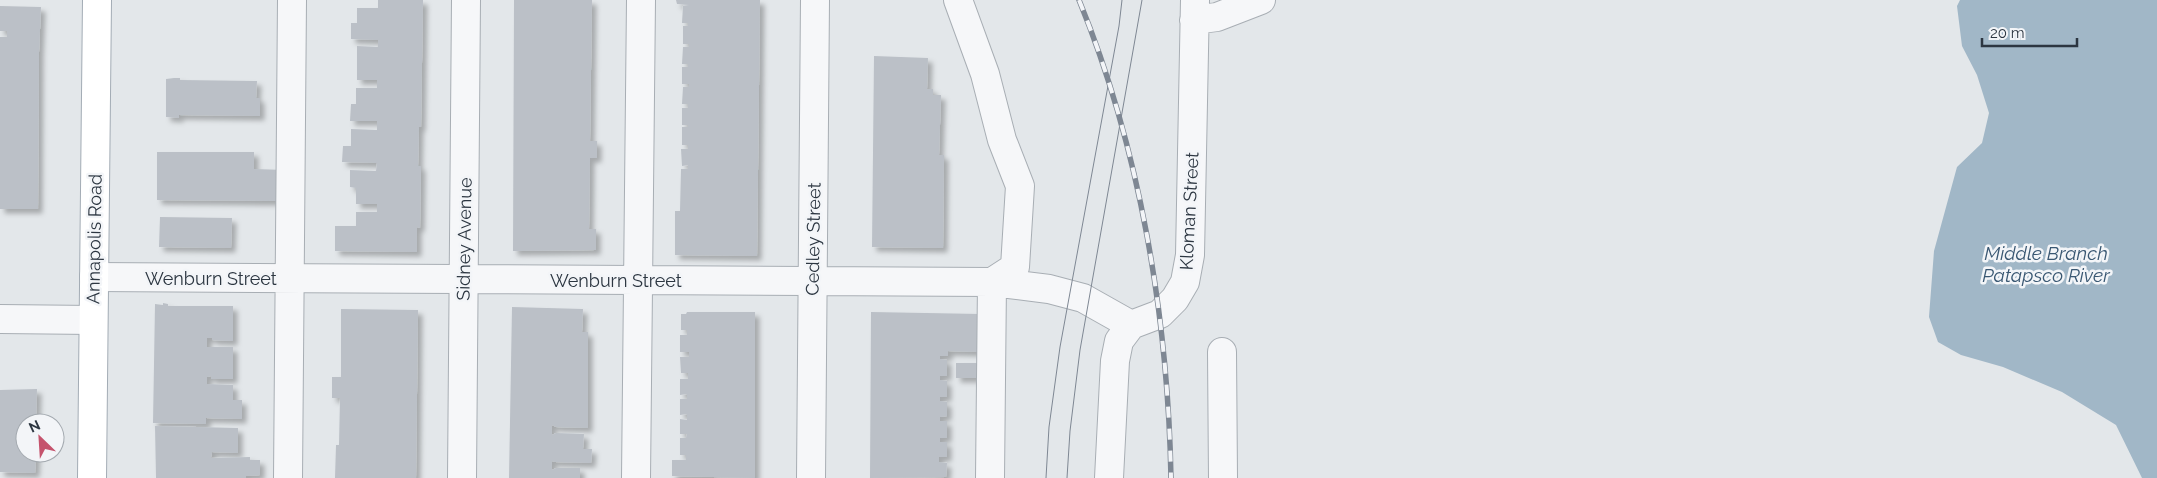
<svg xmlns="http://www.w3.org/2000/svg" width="2157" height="478" font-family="Raleway,sans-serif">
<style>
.water{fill:#a1b7c7}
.building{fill:#bbc0c7;filter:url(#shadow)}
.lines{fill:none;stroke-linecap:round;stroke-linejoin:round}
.minor-casing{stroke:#a8aeb4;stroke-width:30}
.major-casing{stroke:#a3acb5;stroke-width:30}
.minor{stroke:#f6f7f9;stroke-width:28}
.major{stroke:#fff;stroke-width:28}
.tram{stroke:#7e8793;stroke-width:1}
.rail-casing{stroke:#7e8793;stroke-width:5.5}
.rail{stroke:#f3f5f8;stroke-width:4;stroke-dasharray:11;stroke-linecap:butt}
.labels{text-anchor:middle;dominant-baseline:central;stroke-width:5;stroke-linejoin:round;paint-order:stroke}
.street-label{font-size:18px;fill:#2c3641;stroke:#f3f5f8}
.water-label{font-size:19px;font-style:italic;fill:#395772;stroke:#f3f5f8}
</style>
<defs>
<filter id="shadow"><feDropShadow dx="4.5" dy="4.5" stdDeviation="2.5" flood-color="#0004"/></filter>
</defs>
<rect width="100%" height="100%" fill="#e3e7ea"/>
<!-- water -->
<path class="water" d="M1960 0H2157V478H2142L2116 425 2062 392 2003 367 1961 355 1938 342 1929 317 1934 251 1957 167 1982 143 1989 113 1977 75 1962 46 1957 6Z"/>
<!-- building -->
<path class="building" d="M378 0H423L421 127H419L418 166H421L420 228 417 227V252L335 251V226H356V212H377V204H356V188L350 187V170L376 171 377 163 342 162 343 146H351V129L377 130V121H350L351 104H356V88H377V80H357V46L378 47V40L351 39V23H357V8H378Z
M514 0H592L590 141H597V158H590L589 229H596V250L513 251Z
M676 0H760L757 256 675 255V211H680L681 169H688V165L682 166 681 149H688V145H682V127H688V125H682V108H688V104H682L683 87H689V84H682V67H688V64H682L683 47H689V44H683V26H688V23H682L683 6 689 5 677 4Z
M0 6 41 7 39 52 38 209H0V37H7V31H0Z
M874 56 928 58 927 89H933V95H941L939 155H944L943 248 872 247Z
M174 78H180V80L257 81 256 98H260V116L179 115V118L166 117V79Z
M157 152H254V169L285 170V201L157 200Z
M160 217 232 218 231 248 159 247Z
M163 303 168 304V306H233V341L212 340V338H207V347H233V379H211V376L207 377V384L233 385V400H242V419L206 418V424L153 423 155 304 163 305Z
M512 307 583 309 582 332H588V428L556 427 552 425V435L556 433 584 434 583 449H592L591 463 555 462 552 461V470L556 468H580V478H509Z
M341 309 418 310 416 478H335L336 445H339L340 398H332V377H341Z
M687 312H755V478L672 476V460H686V455H680V438H686L687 434H680V419L687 420V414L680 415V399H687V394L680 395V379H688V373H681L680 357H689V352H680V335H687V330H681V314H686Z
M871 312 981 314 980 352 948 351V356H940V359L947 360V376H940V380L947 381V397H940V401L947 402V416L940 417V421H947V438H940V442H947V457H939V462L947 463 946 477 870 478Z
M956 363H979L980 378H956Z
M37 389 36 423H25V453H36L35 473 0 472V390Z
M155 426 238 428V453L212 452 211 458 250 457V460H260V475L246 476V478H156Z"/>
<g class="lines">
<defs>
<path id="minor" d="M958 0 985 74 1002 140 1020 186 1015 267 992 282
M1194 20 1217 17 1261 0
M94 277 992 282 1049 289 1083 298 1131 325
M0 319 93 320
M1222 352 1223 478
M288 478 292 0
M462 478 466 0
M636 478 641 0
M811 478 815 0
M990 478 992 282
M1109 478 1115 361 1119 341 1131 325 1160 314 1175 299 1185 282 1190 255 1195 0"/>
<path id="major" d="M92 478 97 0"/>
</defs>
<!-- minor casing -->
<use href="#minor" class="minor-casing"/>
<!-- major casing -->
<use href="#major" class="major-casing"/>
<!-- minor -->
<use href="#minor" class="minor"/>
<!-- major -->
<use href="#major" class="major"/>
<!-- tram -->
<path class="tram" d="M1046 478 1049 427 1060 347 1119 26 1122 0
M1067 478 1070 431 1080 350 1142 0"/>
<defs>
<path id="rail" d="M1079 0C1140 149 1168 317 1171 478"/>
</defs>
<!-- rail casing -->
<use href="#rail" class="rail-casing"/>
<!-- rail -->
<use href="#rail" class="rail"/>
</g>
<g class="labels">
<!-- street labels -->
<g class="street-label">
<text transform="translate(1189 211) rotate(-87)">Kloman Street</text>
<text transform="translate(94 239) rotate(-89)">Annapolis Road</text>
<text transform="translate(464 239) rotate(-89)">Sidney Avenue</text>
<text transform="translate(813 239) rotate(-89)">Cedley Street</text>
<text x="211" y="278">Wenburn Street</text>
<text x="616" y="280">Wenburn Street</text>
</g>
<!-- water labels -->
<g class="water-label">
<text x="2046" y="253">Middle Branch<tspan x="2046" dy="22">Patapsco River</tspan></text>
</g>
</g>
<!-- north arrow -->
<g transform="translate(40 438) rotate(335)"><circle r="24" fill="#f3f5f8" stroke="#a3a9af"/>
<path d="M0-4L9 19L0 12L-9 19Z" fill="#c5536d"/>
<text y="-8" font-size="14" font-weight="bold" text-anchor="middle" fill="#2c3641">N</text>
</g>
<!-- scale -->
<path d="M1982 38v8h95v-8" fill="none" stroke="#2c3641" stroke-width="2.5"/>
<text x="1990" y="38" font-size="15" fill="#2c3641" stroke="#f3f5f8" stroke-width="4" paint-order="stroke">20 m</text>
</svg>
